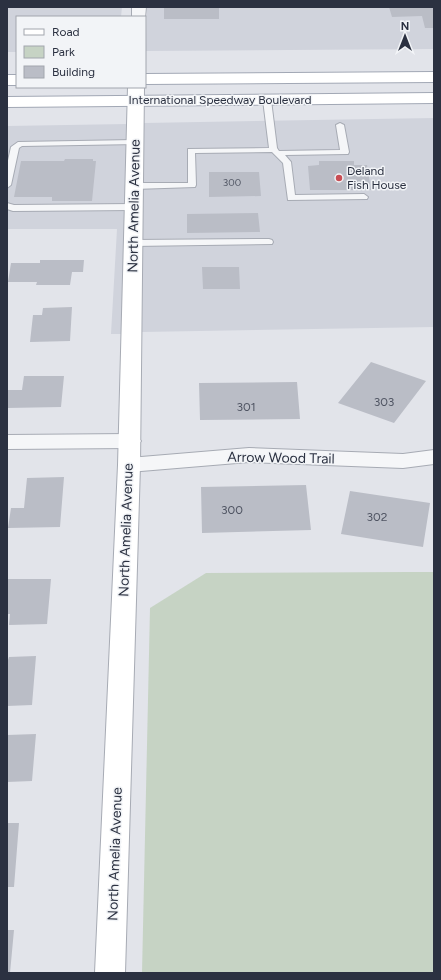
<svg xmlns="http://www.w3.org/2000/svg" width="441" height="980" font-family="Figtree,sans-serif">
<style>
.built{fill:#d0d3dc}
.green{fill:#c6d3c4}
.building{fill:#babdc6}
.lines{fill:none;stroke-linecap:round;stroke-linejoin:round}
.service-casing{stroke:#a7abb4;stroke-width:2}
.minor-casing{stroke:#a7abb4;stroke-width:2}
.tertiary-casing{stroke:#a7abb4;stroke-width:2}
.secondary-casing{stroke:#a7abb4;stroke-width:2}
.primary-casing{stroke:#a2a8b5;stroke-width:2}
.service{fill:#f5f6f8;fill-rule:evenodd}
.minor{fill:#f5f6f8;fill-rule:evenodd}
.tertiary{fill:#f5f6f8;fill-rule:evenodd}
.secondary{fill:#fff;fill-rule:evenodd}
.primary{fill:#fff;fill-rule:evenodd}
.poi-dot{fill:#c94d54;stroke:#f2f4f7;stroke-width:1.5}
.labels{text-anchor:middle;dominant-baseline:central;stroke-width:3;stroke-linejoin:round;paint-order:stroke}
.far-number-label{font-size:10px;fill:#4f5462}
.far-street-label{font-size:12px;fill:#2b3141;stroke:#f2f4f7}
.far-poi-label{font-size:12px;fill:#2b3141;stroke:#f2f4f7;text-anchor:start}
.number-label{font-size:12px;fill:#4f5462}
.street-label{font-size:14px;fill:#2b3141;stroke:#f2f4f7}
</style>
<rect width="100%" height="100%" fill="#e2e4ea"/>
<!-- built -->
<path class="built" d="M7 7H122L121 17H17V52H7Z
M147 7H434V49L146 51Z
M434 118V327L142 332 144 123Z
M127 124 121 334H111L117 229H7V126Z"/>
<!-- green -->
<path class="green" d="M408 572H434V973H142L150 608 206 573Z"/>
<!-- building -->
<path class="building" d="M164 7H219V19H164Z
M389 7H434V28H425L422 16 392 17Z
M65 159H93V161H96L92 201H52V197H14L21 161H64Z
M319 161H354V165H367L371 190H310L308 166 319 165Z
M209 172H259L261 196 209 197Z
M258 213 260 232 187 233V214Z
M40 260H84L83 272H72L70 285H36L37 282H8L11 263H40Z
M202 267H239L240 289H203Z
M72 307 70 341 30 342 33 315H42L43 308Z
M371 362 426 381 394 423 338 403Z
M24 376H64L61 407 7 408V390H22Z
M297 382 300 419 200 420 199 383Z
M64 477 60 527 8 528 11 508H24L27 478Z
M306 485 311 530 202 533 201 487Z
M350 491 430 503 423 547 341 534Z
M7 579H51L47 624 9 625 10 614H7Z
M36 656 32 705 7 706V663L9 657Z
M36 734 32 781 7 782V735Z
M7 823H19L14 887H7Z
M7 930H14L10 973H7Z"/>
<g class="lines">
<defs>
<path id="service" d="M264 98H270L271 100 277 148 279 151 340 150 336 125 340 123 344 125 349 152 348 154 285 155 291 162 295 195 364 194 368 197 367 199 288 200 283 163 272 152 195 153 196 185 195 187 134 189 130 186 134 183H188V149L269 148 263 100Z
M135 140 139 142 138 144 22 146 19 148 11 185 7 188V165L11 147 18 142Z
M7 203 14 205 134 204 138 207 134 210 13 211 7 209Z
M269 239 272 240 273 242 272 244 133 246 129 243 133 240Z"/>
<path id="minor" d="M130 434 137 436 141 441 137 446 130 448 7 449V435Z
M249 448 403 454 434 450V464L403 468 249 462 129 472 121 470 118 465 121 460 129 458Z"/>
<path id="tertiary" d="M132 7H146L145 18V17H132Z"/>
<path id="secondary" d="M128 87H144L140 465 125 973H95L118 465Z"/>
<path id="primary" d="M434 72V82L145 84V74Z
M7 75H17V85H7Z
M434 93V103L7 107V97Z"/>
</defs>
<!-- service casing -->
<use href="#service" class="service-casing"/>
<!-- minor casing -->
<use href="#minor" class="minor-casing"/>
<!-- tertiary casing -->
<use href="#tertiary" class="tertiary-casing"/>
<!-- secondary casing -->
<use href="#secondary" class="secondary-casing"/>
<!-- primary casing -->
<use href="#primary" class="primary-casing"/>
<!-- service -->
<use href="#service" class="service"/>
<!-- minor -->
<use href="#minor" class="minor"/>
<!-- tertiary -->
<use href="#tertiary" class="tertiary"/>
<!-- secondary -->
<use href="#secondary" class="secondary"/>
<!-- primary -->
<use href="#primary" class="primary"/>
</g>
<!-- markers -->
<circle class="poi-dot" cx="339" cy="178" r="4"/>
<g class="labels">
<!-- far-number labels -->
<g class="far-number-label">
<text x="232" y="182">300</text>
</g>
<!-- far-street labels -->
<g class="far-street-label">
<text x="220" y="100">International Speedway Boulevard</text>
</g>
<!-- far-poi labels -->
<g class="far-poi-label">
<text x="347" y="171">Deland<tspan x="347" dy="14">Fish House</tspan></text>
</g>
<!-- number labels -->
<g class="number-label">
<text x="384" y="402">303</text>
<text x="246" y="407">301</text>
<text x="232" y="510">300</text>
<text x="377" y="517">302</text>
</g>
<!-- street labels -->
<g class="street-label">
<text transform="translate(134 206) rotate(-89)">North Amelia Avenue</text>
<text transform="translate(281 458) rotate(1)">Arrow Wood Trail</text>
<text transform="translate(126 530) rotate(-88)">North Amelia Avenue</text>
<text transform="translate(115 854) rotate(-88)">North Amelia Avenue</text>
</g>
</g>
<!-- border -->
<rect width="441" height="980" fill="none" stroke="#2b3141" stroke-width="16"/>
<!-- legend -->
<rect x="16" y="16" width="130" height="72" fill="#f2f4f7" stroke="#a2a6ae"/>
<rect x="24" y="29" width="20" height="6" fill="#ffffff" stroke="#a2a6ae"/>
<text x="52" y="36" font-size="12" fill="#2b3141">Road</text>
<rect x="24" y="46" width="20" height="12" fill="#c6d3c4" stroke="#a2a6ae"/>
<text x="52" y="56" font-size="12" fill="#2b3141">Park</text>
<rect x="24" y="66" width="20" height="12" fill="#babdc6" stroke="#a2a6ae"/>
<text x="52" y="76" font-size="12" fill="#2b3141">Building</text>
<!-- north arrow -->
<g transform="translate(405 36)" stroke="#f2f4f7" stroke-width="3" paint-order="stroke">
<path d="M0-3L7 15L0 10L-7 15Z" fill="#2b3141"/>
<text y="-6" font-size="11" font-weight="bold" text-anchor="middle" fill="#2b3141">N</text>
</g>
</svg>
